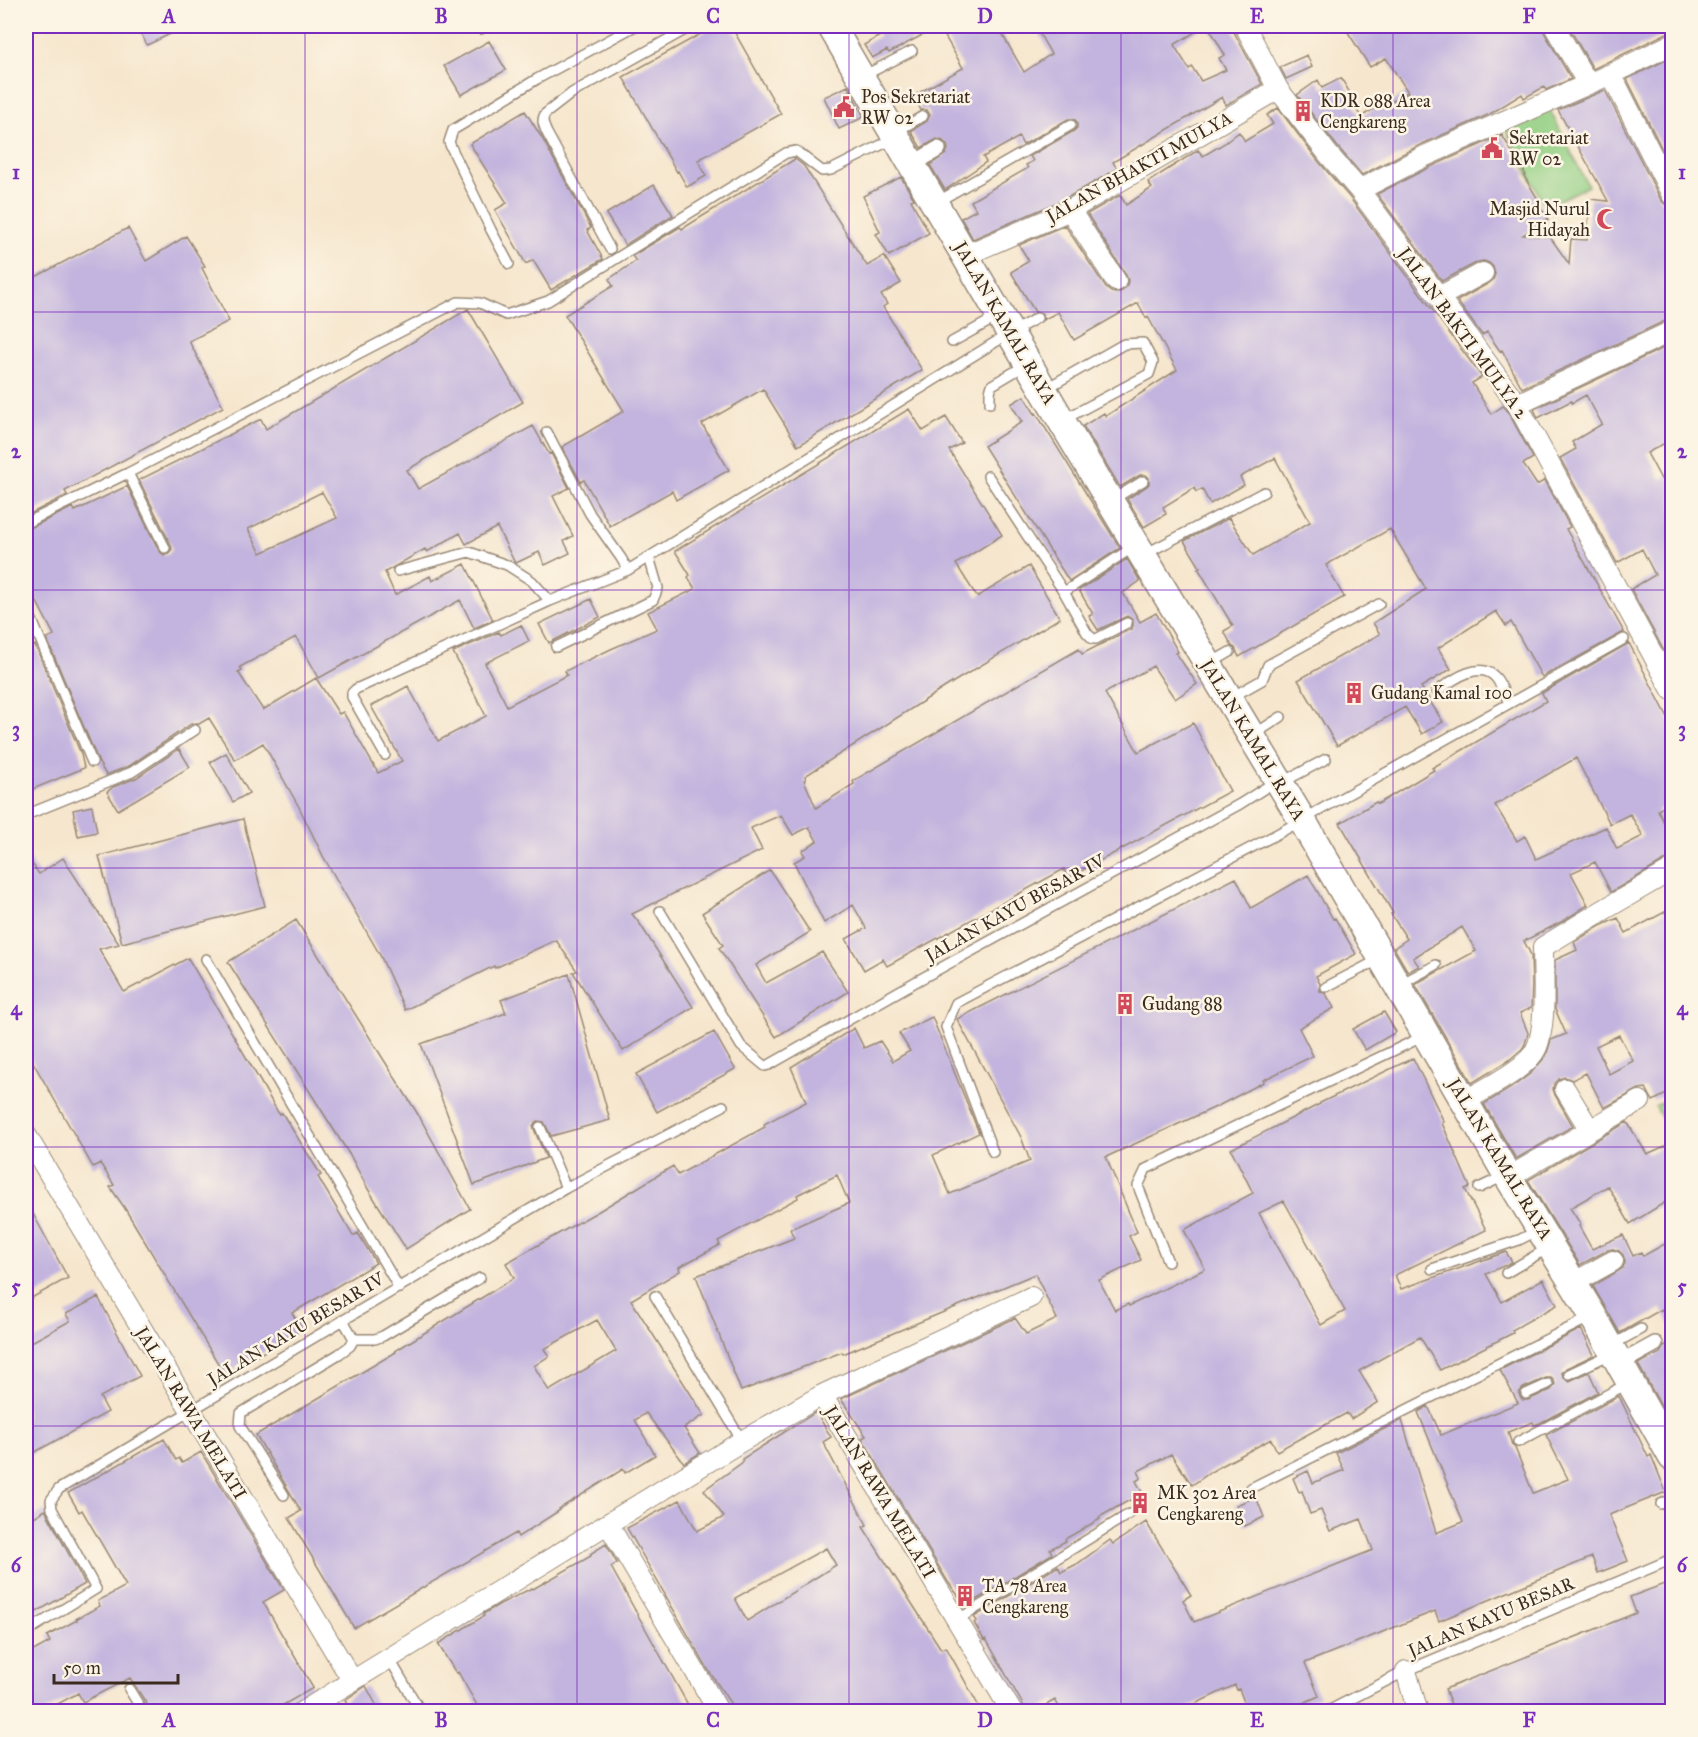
<svg xmlns="http://www.w3.org/2000/svg" width="1698" height="1737" font-family="'IM FELL Great Primer',serif">
<style>
.green{fill:#94d085;stroke:#687d52;stroke-width:1.5}
.building{fill:#c2b4de;fill-rule:evenodd}
.lines{fill:none;stroke-linecap:round;stroke-linejoin:round}
.service-casing{stroke:#988876;stroke-width:12}
.pedestrian-casing{stroke:#988876;stroke-width:18}
.minor-casing{stroke:#988876;stroke-width:22}
.secondary-casing{stroke:#988876;stroke-width:30}
.service{stroke:#fff;stroke-width:9}
.pedestrian{stroke:#fff;stroke-width:15}
.minor{stroke:#fff;stroke-width:20}
.secondary{stroke:#fff;stroke-width:27}
.grid{fill:none;stroke:#7b2cbf;stroke-width:1.5;stroke-opacity:0.55}
.labels{text-anchor:middle;dominant-baseline:central;stroke-width:5;stroke-linejoin:round;paint-order:stroke}
.poi-label{font-size:18px;fill:#3b2a1e;stroke:#fcf5e5;text-anchor:start}
.street-label{font-size:18px;fill:#3b2a1e;stroke:#fcf5e5}
.neatline{fill:none;stroke:#7b2cbf;stroke-width:2}
.grid-label{font-size:20px;text-anchor:middle;font-weight:bold;fill:#7b2cbf}
</style>
<rect width="100%" height="100%" fill="#fcf5e5"/>
<filter id="ink" filterUnits="userSpaceOnUse"><feTurbulence type="fractalNoise" baseFrequency=".0167" numOctaves="2"/><feDisplacementMap in="SourceGraphic" scale="12" xChannelSelector="R" yChannelSelector="G"/><feConvolveMatrix kernelMatrix="1 2 1 2 8 2 1 2 1" color-interpolation-filters="sRGB"/></filter>
<filter id="wash" filterUnits="userSpaceOnUse"><feTurbulence type="fractalNoise" baseFrequency=".008" numOctaves="4" result="noise"/><feDisplacementMap in="SourceGraphic" scale="24" xChannelSelector="R" yChannelSelector="G"/><feGaussianBlur stdDeviation="1.35" result="paint"/><feColorMatrix in="noise" values="0 0 0 0 0 0 0 0 0 0 0 0 0 0 0 0 0 1.4 0 .05"/><feComposite in="paint" operator="in"/></filter>
<g filter="url(#wash)">
<rect width="100%" height="100%" fill="#f6e6cd"/>
<!-- green -->
<path class="green" d="M1545 100 1588 186 1545 207 1502 122Z
M1672 1097V1136L1655 1106Z"/>
<g id="blocks">
<!-- building -->
<path class="building" d="M137 26H187L147 45Z
M715 26H731L781 114 698 160 706 176 687 187 678 171 677 172 623 77Z
M874 26H1018L1002 34 1024 72 1051 54 1035 26H1205L1174 45 1189 69 1192 67 1201 81 1226 70 1219 58 1225 55 1208 26H1233L1234 32 1262 84 1226 105 1222 97 1113 162 1117 169 1065 199 973 239 961 218 976 210 971 201 1028 168 1026 165 1033 161 1030 156 1074 131 1077 128V122L1074 119H1068L1023 145 1019 137 983 157 986 162 945 190 930 165 946 154 948 149 947 145 943 141 937 139 921 148 911 131 927 121 930 115 927 110H921L913 96 963 68 939 26 889 53 887 50 872 58 864 45 880 36Z
M1344 26H1542L1544 32 1571 79 1546 90 1544 87 1524 98 1522 94 1490 114 1420 145 1362 175 1337 146 1297 95 1318 80 1322 88 1341 78 1350 93 1347 94 1361 117 1378 106 1380 109 1408 92 1386 58 1370 67Z
M1568 26H1672V32L1667 33 1593 69Z
M489 41 506 70 461 95 444 66Z
M1307 55 1312 67 1286 79 1280 67Z
M1672 57V169L1627 79Z
M848 86 864 117 839 129 824 97Z
M1605 90 1661 200 1666 205 1672 207V319L1667 320 1522 388 1502 350 1500 351 1487 332 1482 335 1457 301 1489 283 1493 280 1495 274 1493 267 1489 263 1484 261 1478 262 1442 281 1377 194 1430 167 1502 135 1526 175 1524 176 1539 201 1537 202 1548 219 1523 235 1550 237 1569 264 1571 239 1587 240 1590 199 1608 201 1558 110Z
M1278 108 1319 162 1350 198 1482 377 1472 383 1491 414 1503 406 1507 410 1533 458 1523 464 1537 485 1545 480 1570 527 1566 529 1624 632 1542 677 1511 622 1506 626 1496 611 1438 648 1451 669 1421 687 1443 722 1422 734 1405 707 1337 746 1298 680 1380 634 1373 623 1426 589 1390 529 1326 565 1344 597 1239 657 1235 648 1232 646 1224 631 1233 626 1198 568 1200 567 1184 541 1229 518 1253 555 1310 522 1275 458 1240 477 1244 485 1210 504 1202 489 1196 492 1194 488 1163 507 1166 514 1144 527 1127 499 1147 486 1149 484V478L1146 475H1140L1120 487 1083 426 1104 413 1106 416 1177 370 1148 317 1146 318 1138 303 1074 340 1058 312 1043 320V315L1041 313 1035 312 1011 272 1029 261 1019 245 1065 225 1106 288 1111 292 1116 293 1122 291 1127 286 1128 280 1126 275 1087 214 1120 195 1126 205 1152 188 1148 182 1198 150 1203 156 1225 143 1239 132 1245 141 1273 124 1267 115Z
M525 111 542 138 591 228 587 230 603 259 551 290 533 260 526 264 495 210 507 203 470 144Z
M795 159 804 166 867 266 884 256 901 283 881 295 887 304 883 307 922 370 798 446 763 389 702 424 729 470 676 500 672 491 610 526 584 480 581 482 562 447 624 411 565 315 613 286 609 279 636 261 632 256 680 227 682 229Z
M901 177 914 199 911 200 929 233 889 256 876 234 880 232 863 196Z
M654 185 673 215 625 245 606 214Z
M128 228 146 261 186 236 205 266 202 268 229 321 189 341 223 407 65 491 67 495 26 516V282Z
M468 309 523 402 407 470 418 489 533 426 549 454 551 453 569 488 553 496 573 536 564 541 570 553 545 565 539 552 516 563 514 561 497 527 466 544 460 533 427 552 425 549 385 572 395 595 430 576 432 581 465 564 493 620 474 628 460 600 319 678 296 637 240 667 242 670 238 672 263 710 316 678 339 714 343 712 378 773 402 761 371 706 408 686 438 741 486 716 453 652 499 632 501 635 521 625 529 641 485 663 507 706 567 675 565 671 611 649 657 629 648 612 695 589 688 577 690 575 675 551 909 409 923 431 946 417 962 443 949 450 1002 535 956 564 977 597 1029 566 1060 618 955 681 805 776 806 779 804 780 816 808 854 784 853 781 1079 649 1082 654 1131 629 1133 626V620L1127 616 1098 630 1089 616 1093 614 1079 590 1127 559 1140 581 1123 593 1140 622 1156 613 1178 652 1176 653 1197 684 1175 699 1153 666 1105 693 1138 752 1193 723 1230 791 1068 878 1064 869 887 966 883 959 864 970 846 939 866 928 853 905 824 923 794 862 805 856 802 851 817 841 809 827 793 835 781 815 751 828 762 850 632 914 640 924 693 1007 623 1051 573 972 577 971 556 940 495 968 494 966 405 1010 380 955 323 856 299 807 263 743 235 760 209 718 199 724H191L129 766 106 775 99 763 47 639 54 635 26 581V530L73 507 75 511 127 486 159 551 164 555 168 554 172 549 171 545 139 480 261 419 266 429ZM322 492 337 518 261 553 248 529Z
M1672 344V439L1647 453 1661 479 1672 473V666L1631 589 1655 575 1642 549 1617 563 1560 458 1576 449 1572 442 1602 424 1586 395 1572 403 1571 401 1538 418 1534 409Z
M1024 396 1035 414 1036 413 1120 548 1069 581 984 446 1022 422 1011 404Z
M591 599 600 617 549 643 539 624Z
M1629 643 1672 725V802L1658 810 1672 839V858L1666 860 1611 892 1595 862 1571 873 1588 905 1563 921 1524 941 1531 955 1532 985 1531 1008 1520 1013 1528 1033 1525 1044 1522 1049 1508 1061 1472 1083 1415 984 1476 951 1462 927 1413 958 1419 966 1408 972 1394 948 1407 939 1391 914 1393 913 1340 823 1376 802 1378 804 1434 770 1432 768 1546 701 1542 693ZM1576 758 1610 824 1630 814 1643 836 1617 849 1606 827 1536 859 1525 836 1517 841 1495 805Z
M35 645 81 754 84 768 26 792V650Z
M179 749 190 767 118 810 107 792 113 787 136 778Z
M226 753 249 793 233 802 210 762Z
M92 806 97 832 78 836 73 810Z
M243 819 265 906 122 943 99 856Z
M26 855 39 874 63 858 119 944 99 949 124 992 188 958 260 1081 279 1114 282 1113 321 1175 318 1177 353 1236 358 1233 376 1263 292 1313 302 1329 225 1375 124 1207 110 1187 114 1185 100 1163 93 1167 26 1050Z
M770 870 810 932 756 965 766 983 822 952 848 992 776 1037 719 948 723 945 702 913Z
M1308 875 1333 919 1335 918 1356 954 1316 976 1320 984V991L1326 994 1334 1008 1299 1028 1313 1056 1263 1080 1264 1082 1218 1106 1106 1157 1137 1232 1129 1236 1141 1260 1099 1280 1115 1310 1128 1304 1129 1306 1205 1269 1184 1230 1253 1193 1231 1149 1320 1104V1103L1413 1058 1444 1122 1442 1123 1470 1187 1465 1189 1486 1230 1395 1275 1401 1289 1506 1252 1512 1262 1486 1274 1502 1302 1543 1279 1557 1305 1512 1330 1513 1333 1440 1370 1420 1337 1359 1371 1378 1402 1351 1419 1347 1413 1277 1451 1271 1439 1214 1470 1192 1485 1171 1454 1138 1471 1141 1478 1136 1481 1143 1494 1131 1501 1130 1500 1099 1517 1100 1519 1065 1539 1066 1541 1050 1549 1052 1554 966 1606 948 1582 862 1438 866 1436 841 1399 1015 1318 1026 1334 1057 1319 1035 1274 843 1354 842 1352 741 1391 696 1276 794 1238 790 1229 849 1203 837 1175 797 1195 798 1198 718 1241 720 1245 679 1267 680 1271 631 1300 704 1415 684 1428 700 1453 684 1463 646 1413 635 1420 655 1455 625 1473 623 1469 559 1509 560 1510 518 1537 516 1533 354 1628 289 1518 301 1511 256 1435 396 1352 395 1351 514 1278 506 1263 599 1211 673 1166 678 1175 765 1127 764 1124 806 1102 791 1067 854 1028 864 1048 880 1041 893 1061 910 1051 899 1033 932 1017 979 1133 933 1155 950 1194 1030 1161 1021 1137 957 1019 1236 878 1251 908ZM1284 1201 1345 1311 1321 1325 1259 1213ZM597 1320 616 1351 549 1391 534 1366 549 1356 544 1349Z
M1672 908V1091L1653 1101 1646 1088 1639 1089 1604 1108 1586 1073 1572 1080 1565 1077 1559 1079 1554 1084 1553 1089 1555 1095 1573 1126 1516 1159 1484 1104 1511 1088 1531 1073 1546 1056 1551 1040 1566 1034 1555 1009V960L1577 950 1574 942 1600 926 1618 918 1626 933ZM1619 1035 1633 1061 1609 1074 1596 1046Z
M296 920 419 1116 470 1209 406 1249 368 1189 351 1157 228 962Z
M569 974 610 1120 551 1136 544 1122 537 1121 533 1126 534 1129 546 1158 474 1185 421 1044 506 1013 501 1000Z
M1384 1012 1396 1032 1365 1050 1353 1029Z
M714 1032 735 1069 657 1112 636 1074Z
M1627 1122 1647 1154 1672 1143V1198L1630 1224 1608 1186 1570 1208 1581 1225 1579 1226 1592 1249 1623 1235 1633 1256 1641 1252 1643 1256 1672 1240V1328L1662 1309 1620 1333 1593 1286 1623 1268 1625 1261 1623 1255 1619 1251 1613 1249 1608 1250 1580 1265 1528 1180Z
M26 1201 68 1278 26 1301Z
M98 1297 140 1376 100 1397 108 1412 26 1457V1345L70 1321 66 1314Z
M1581 1329 1594 1355 1566 1368 1562 1373 1563 1376 1569 1381 1589 1372 1598 1392 1540 1423 1534 1425 1533 1422 1508 1432 1512 1445 1515 1448 1533 1493 1568 1479 1546 1435 1619 1396 1648 1457 1651 1455 1666 1492 1609 1515 1628 1561 1598 1573 1592 1557 1439 1621 1435 1611 1305 1663 1319 1696 1282 1712H1248L1239 1689 1237 1690 1235 1685 1178 1712H1062L1055 1700 1034 1712H1027L986 1639 984 1640 974 1623 977 1621 974 1617 1058 1566 1061 1572 1077 1564 1110 1540 1113 1544 1146 1522 1191 1595 1183 1600 1194 1622 1373 1550 1361 1519 1330 1531 1321 1510 1310 1514 1302 1491 1299 1492 1293 1478 1308 1471 1313 1483 1344 1470 1336 1453 1402 1420 1436 1533 1463 1522 1418 1412 1428 1406 1441 1435 1518 1403 1500 1370ZM1546 1378H1551L1554 1381 1555 1385 1551 1390 1528 1400H1523L1520 1397 1519 1393 1523 1388Z
M1672 1341V1426L1638 1364 1660 1353 1664 1346Z
M816 1412 831 1437 823 1442 867 1525 863 1527 941 1649 946 1647 982 1712H736L707 1668 627 1528 680 1500 697 1531 724 1517 704 1490 743 1462 742 1459ZM826 1548 836 1565 747 1621 735 1598Z
M164 1439 176 1460 179 1458 182 1463 201 1452 284 1590 263 1602 313 1688 271 1712H152L130 1678 83 1702 78 1693 43 1712H26V1655L50 1642 47 1636 77 1620 76 1619 100 1606 98 1601 126 1586 82 1510 79 1512 68 1493Z
M1256 1497 1264 1517 1245 1526 1236 1505Z
M45 1510 85 1584 26 1618V1522Z
M606 1544 617 1563 611 1567 692 1712H481L458 1672 456 1673 438 1644 484 1616 483 1614 500 1604 532 1588 533 1589 591 1556 590 1554Z
M1672 1581V1712H1454L1445 1689 1636 1613 1630 1597Z
M366 1686 380 1712H351L345 1700Z"/>
</g>
</g>
<g filter="url(#ink)">
<use href="#blocks" fill-opacity="0" stroke="#988876" stroke-width="1.5"/>
<g class="lines">
<defs>
<path id="service" d="M481 29 487 26
M863 76 912 51
M896 132 923 116
M937 202 1071 125
M610 249 547 133C544 126 541 121 545 114L572 93 692 26
M509 264 491 230 451 147 449 142 453 130 537 79 635 26
M952 342 997 317
M1045 389 1124 344 1143 343 1153 362 1149 374 1063 420
M990 403V392L992 385 1026 365
M547 432 590 514 621 558 628 570
M128 473 165 548
M988 476 1064 592 1087 633 1093 639H1096L1127 623
M1112 500 1143 481
M26 523 128 473 458 302 480 303 506 315 548 301 786 153 796 151 822 171 831 170 895 138
M1145 554 1264 492
M398 571 469 552 507 565 532 581 550 601
M1064 592 1135 546
M26 606 92 762
M556 647 653 600 658 588 649 557
M1211 663 1230 652
M1437 691C1451 681 1480 659 1496 678 1501 684 1505 695 1509 703
M1230 698 1262 680 1268 665 1379 604
M1253 735 1281 717
M385 755 352 697V693L356 689 550 601 628 570 1010 333 1037 318
M1283 782 1326 759
M26 815 132 772 195 730
M660 911 741 1046 765 1066 769 1065 917 981 1240 804 1276 781
M206 959 399 1288
M1399 985 1436 965
M1326 987 1380 959
M540 1127 566 1188
M993 1152 946 1027 956 1003 1279 833 1624 639
M1479 1188 1504 1176
M1168 1262 1138 1186 1146 1169 1424 1036
M1432 1269 1519 1240 1539 1230
M1506 1273 1548 1248
M655 1296 742 1441
M354 1339H375L383 1336 480 1278
M1612 1345 1641 1329
M1569 1374 1611 1354
M1526 1394 1548 1384
M1518 1442 1627 1384
M1251 1488 1591 1317
M284 1495 240 1426 241 1413 339 1354 350 1346 354 1339 343 1320
M1661 1504 1672 1499
M957 1620 1129 1514
M26 1632 96 1589 52 1509 51 1500 59 1489 566 1188 723 1106
M389 1658 421 1712
M129 1689 143 1712
M1326 1712 1406 1671 1672 1559"/>
<path id="pedestrian" d="M913 164 938 149
M1619 1364 1655 1344"/>
<path id="minor" d="M1245 26 1278 89 1328 154 1359 190 1439 297 1517 404 1672 690
M1554 26 1588 84
M1611 74 1672 195
M1359 190 1425 156 1611 74 1672 44
M1070 210 1116 281
M966 255 1070 210 1278 89
M1439 297 1483 273
M1517 404 1672 331
M1565 1089 1590 1130
M1465 1101C1484 1089 1527 1069 1536 1049 1547 1027 1543 973 1543 947L1600 912 1672 870
M26 1135 352 1680
M1509 1177 1640 1101
M1573 1283 1613 1261
M822 1395 1012 1712
M608 1524 719 1712
M1406 1671 1418 1712
M302 1712 742 1441 822 1395 1031 1297"/>
<path id="secondary" d="M831 26 1061 420 1302 820 1507 1175 1593 1316 1672 1457"/>
</defs>
<!-- service casing -->
<use href="#service" class="service-casing"/>
<!-- pedestrian casing -->
<use href="#pedestrian" class="pedestrian-casing"/>
<!-- minor casing -->
<use href="#minor" class="minor-casing"/>
<!-- secondary casing -->
<use href="#secondary" class="secondary-casing"/>
<!-- service -->
<use href="#service" class="service"/>
<!-- pedestrian -->
<use href="#pedestrian" class="pedestrian"/>
<!-- minor -->
<use href="#minor" class="minor"/>
<!-- secondary -->
<use href="#secondary" class="secondary"/>
</g>
</g>
<!-- grid -->
<path class="grid" d="M305 26V1712M577 26V1712M849 26V1712M1121 26V1712M1393 26V1712M26 312H1672M26 590H1672M26 868H1672M26 1147H1672M26 1426H1672"/>
<!-- icons -->
<defs>
<symbol id="civic-bare" viewBox="-9 -9 18 18"><path d="M-.6-6.5H3V-4.5H.6V-3L4-1V1h2V6H-6V1h2V-1L-.6-3ZM-1.2 2.5V6h2.4V2.5Z" fill="#d1495b" stroke="#fcf5e5" stroke-width="2.5" paint-order="stroke"/></symbol>
<symbol id="building-bare" viewBox="-9 -9 18 18"><path d="M-4-6H4V6H1V3H-1V6H-4ZM-2.5-4.3h1.7v1.8h-1.7ZM.8-4.3h1.7v1.8H.8ZM-2.5-1h1.7V.8h-1.7ZM.8-1h1.7V.8H.8Z" fill="#d1495b" stroke="#fcf5e5" stroke-width="2.5" paint-order="stroke"/></symbol>
<symbol id="mosque-bare" viewBox="-9 -9 18 18"><path d="M3.5-4.9A6 6 0 1 0 3.5 4.9A5 5 0 1 1 3.5-4.9Z" fill="#d1495b" stroke="#fcf5e5" stroke-width="2.5" paint-order="stroke"/></symbol>
</defs>
<g fill-rule="evenodd">
<use href="#civic-bare" x="829" y="92" width="30" height="30"/>
<use href="#building-bare" x="1288" y="96" width="30" height="30"/>
<use href="#civic-bare" x="1477" y="133" width="30" height="30"/>
<use href="#mosque-bare" x="1592" y="204" width="30" height="30"/>
<use href="#building-bare" x="1339" y="678" width="30" height="30"/>
<use href="#building-bare" x="1110" y="989" width="30" height="30"/>
<use href="#building-bare" x="1125" y="1488" width="30" height="30"/>
<use href="#building-bare" x="950" y="1581" width="30" height="30"/>
</g>
<g class="labels">
<!-- poi labels -->
<g class="poi-label">
<text x="861" y="97">Pos Sekretariat<tspan x="861" dy="21">RW 02</tspan></text>
<text x="1320" y="101">KDR 088 Area<tspan x="1320" dy="21">Cengkareng</tspan></text>
<text x="1509" y="138">Sekretariat<tspan x="1509" dy="21">RW 02</tspan></text>
<text x="1590" y="209" text-anchor="end">Masjid Nurul<tspan x="1590" dy="21">Hidayah</tspan></text>
<text x="1371" y="693">Gudang Kamal 100</text>
<text x="1142" y="1004">Gudang 88</text>
<text x="1157" y="1493">MK 302 Area<tspan x="1157" dy="21">Cengkareng</tspan></text>
<text x="982" y="1586">TA 78 Area<tspan x="982" dy="21">Cengkareng</tspan></text>
</g>
<!-- street labels -->
<g class="street-label">
<text transform="translate(1139 167) rotate(-29)">JALAN BHAKTI MULYA</text>
<text transform="translate(1005 323) rotate(60)">JALAN KAMAL RAYA</text>
<text transform="translate(1463 333) rotate(54)">JALAN BAKTI MULYA 2</text>
<text transform="translate(1253 740) rotate(59)">JALAN KAMAL RAYA</text>
<text transform="translate(1015 908) rotate(-29)">JALAN KAYU BESAR IV</text>
<text transform="translate(1500 1159) rotate(59)">JALAN KAMAL RAYA</text>
<text transform="translate(296 1329) rotate(-31)">JALAN KAYU BESAR IV</text>
<text transform="translate(191 1413) rotate(59)">JALAN RAWA MELATI</text>
<text transform="translate(880 1492) rotate(59)">JALAN RAWA MELATI</text>
<text transform="translate(1491 1617) rotate(-23)">JALAN KAYU BESAR</text>
</g>
</g>
<!-- margin -->
<rect width="1698" height="1737" fill="none" stroke="#fcf5e5" stroke-width="66"/>
<!-- scale -->
<path d="M54 1674v9h124v-9" fill="none" stroke="#3b2a1e" stroke-width="3"/>
<text x="63" y="1674" font-size="18" fill="#3b2a1e" stroke="#fcf5e5" stroke-width="4.5" paint-order="stroke">50 m</text>
<rect x="33" y="33" width="1632" height="1671" class="neatline"/>
<g class="grid-label">
<text x="169" y="23">A</text>
<text x="441" y="23">B</text>
<text x="713" y="23">C</text>
<text x="985" y="23">D</text>
<text x="1257" y="23">E</text>
<text x="1529" y="23">F</text>
<text x="16" y="179">1</text>
<text x="1682" y="179">1</text>
<text x="16" y="458">2</text>
<text x="1682" y="458">2</text>
<text x="16" y="736">3</text>
<text x="1682" y="736">3</text>
<text x="16" y="1015">4</text>
<text x="1682" y="1015">4</text>
<text x="16" y="1293">5</text>
<text x="1682" y="1293">5</text>
<text x="16" y="1572">6</text>
<text x="1682" y="1572">6</text>
<text x="169" y="1727">A</text>
<text x="441" y="1727">B</text>
<text x="713" y="1727">C</text>
<text x="985" y="1727">D</text>
<text x="1257" y="1727">E</text>
<text x="1529" y="1727">F</text>
</g>
</svg>
